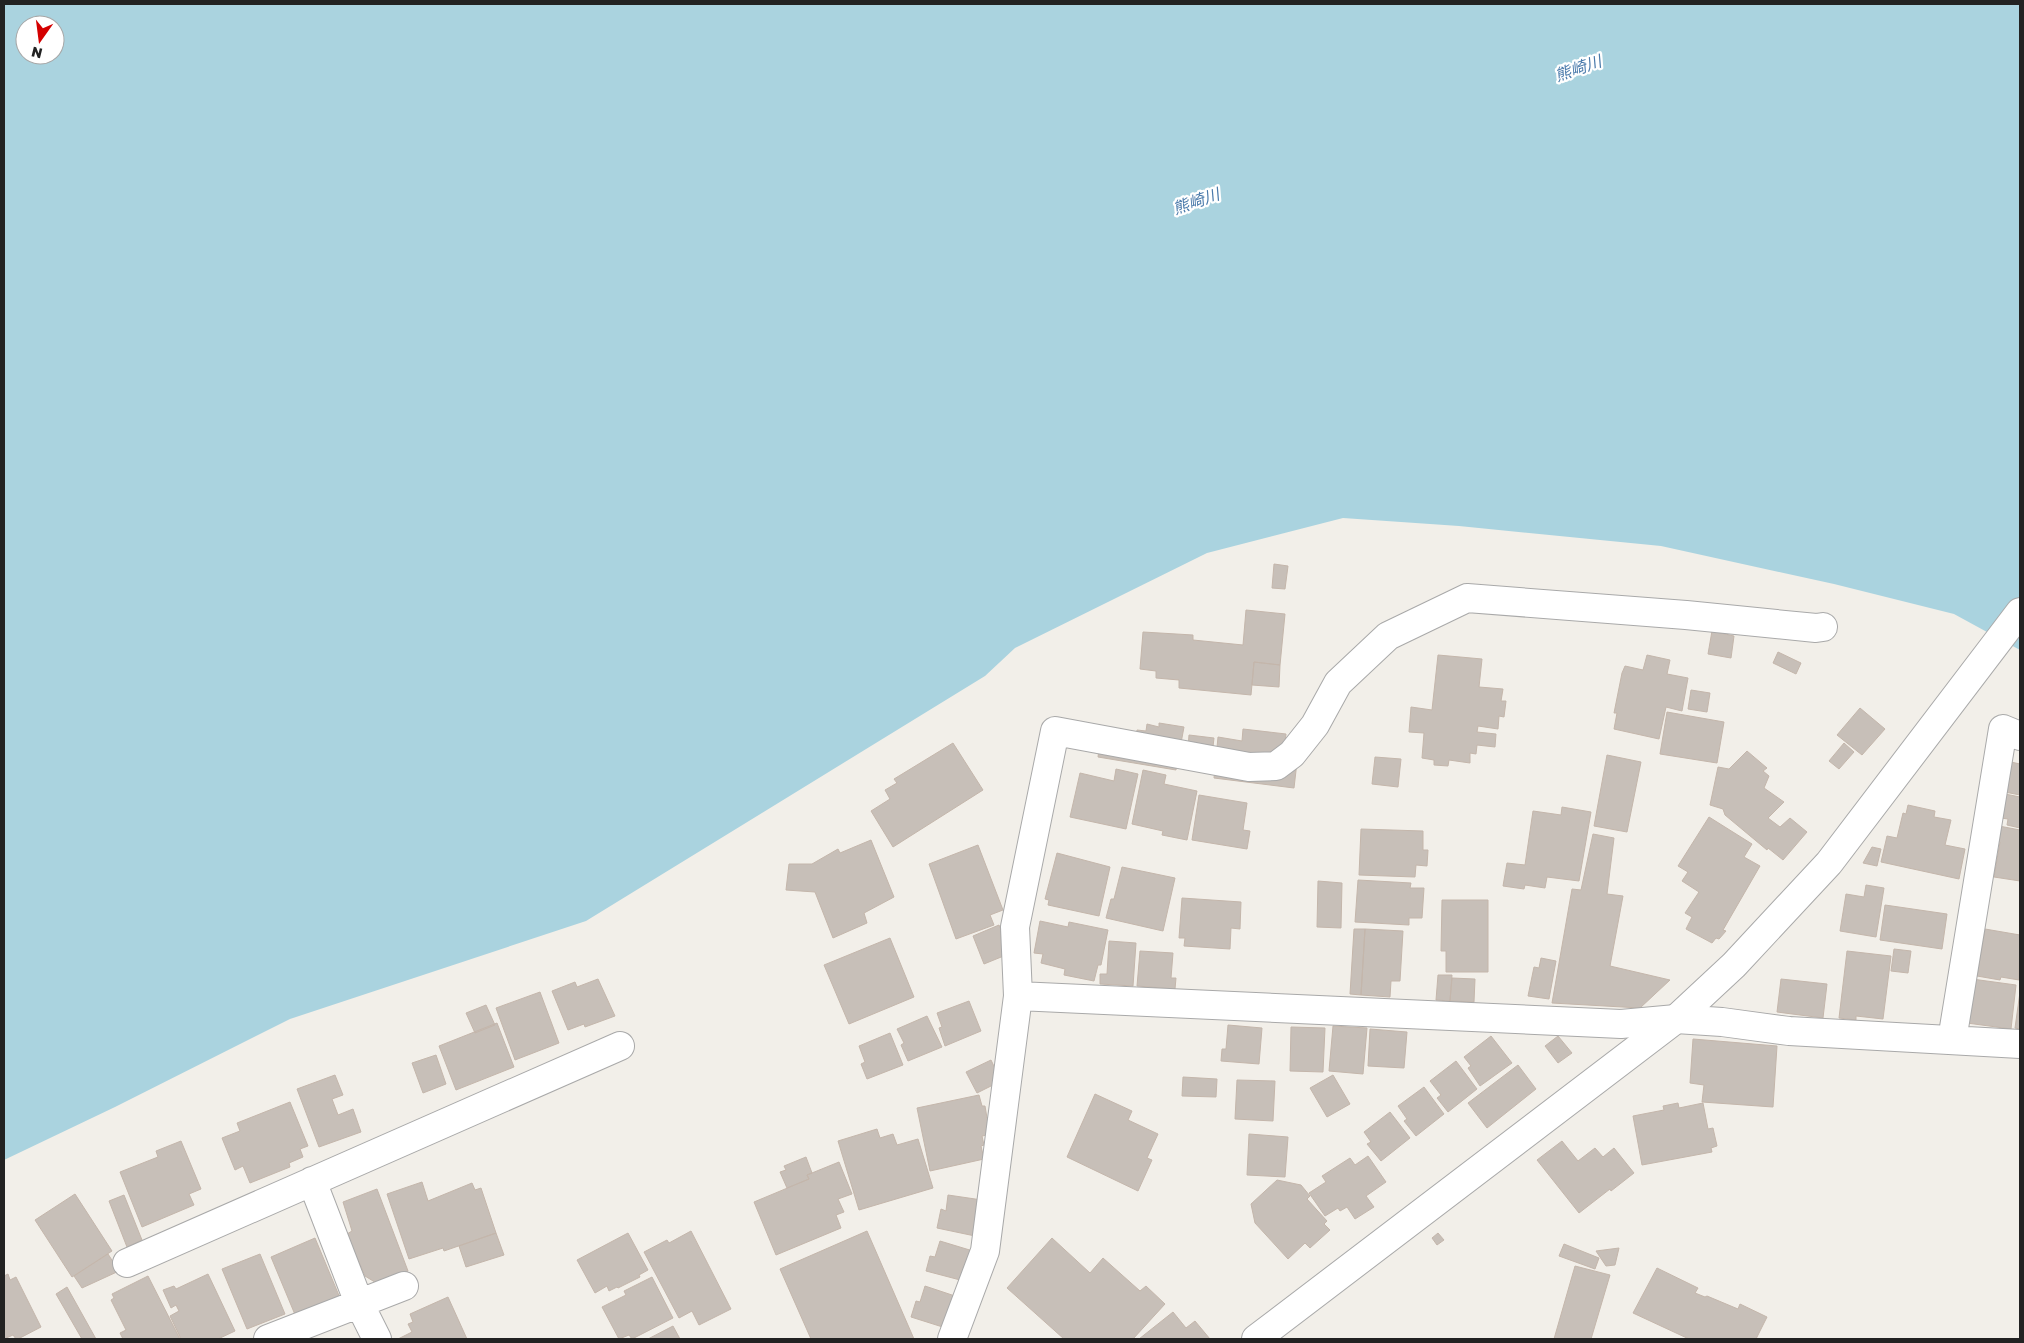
<svg xmlns="http://www.w3.org/2000/svg" width="2024" height="1343" font-family="'Golos Text','Noto Sans JP',sans-serif">
<style>
.water{fill:#aad3df;fill-rule:evenodd}
.building{fill:#c7bfb8;stroke:#c4b6ab}
.lines{fill:none;stroke-linecap:round;stroke-linejoin:round}
.minor-casing{stroke:#a9a9a9;stroke-width:30}
.tertiary-casing{stroke:#a9a9a9;stroke-width:30}
.minor{stroke:#fff;stroke-width:28}
.tertiary{stroke:#fff;stroke-width:28}
.labels{text-anchor:middle;dominant-baseline:central;stroke-width:4.5;stroke-linejoin:round;paint-order:stroke}
.water-label{font-size:16px;font-style:italic;fill:#4a7aab;stroke:#fff}
</style>
<rect width="100%" height="100%" fill="#f2efe9"/>
<!-- water -->
<path class="water" d="M4 4H2020V650L1954 614 1834 584 1661 546 1459 526 1343 518 1207 553 1015 648 985 676 586 921 290 1019 115 1107 4 1160ZM25 25H55V55H25Z"/>
<!-- building -->
<path class="building" d="M1274 564 1288 566 1285 589 1272 588Z
M1246 610 1285 614 1280 665 1254 662 1251 695 1179 688V680L1156 678V671L1140 669 1143 632 1193 635V640L1243 645Z
M1712 631 1734 636 1731 658 1708 654Z
M1778 652 1801 663 1796 674 1773 663Z
M1438 655 1482 659 1479 687 1503 689 1501 701H1506L1504 717 1499 716 1498 729 1478 726 1477 732 1496 734 1495 747 1477 745 1476 754 1470 753V763L1449 760 1448 766 1434 765V760L1422 758 1424 733 1409 732 1411 707 1432 710Z
M1647 655 1670 660 1667 674 1688 678 1682 711 1666 707 1659 739 1614 729 1617 713H1614L1622 673 1625 666 1643 670Z
M1254 662 1280 665 1279 687 1252 685Z
M1691 690 1710 693 1707 712 1688 709Z
M1860 708 1885 729 1862 755 1837 735Z
M1667 712 1724 722 1717 763 1660 754Z
M1159 723 1184 727 1176 770 1098 757 1100 742 1134 748 1137 730 1146 731 1147 724 1159 727Z
M1243 729 1286 734 1283 760 1297 762 1294 788 1214 778 1218 737 1242 741Z
M1189 735 1214 738 1211 764 1187 762Z
M953 743 983 790 893 847 871 811 890 799 885 790 897 783 894 779Z
M1844 743 1854 752 1839 769 1829 761Z
M1747 751 1767 768 1763 771 1769 776 1764 788 1784 802 1768 818 1780 827 1790 818 1807 832 1783 860 1768 848 1767 850 1725 815 1723 809 1710 805 1718 767 1729 769Z
M1607 755 1641 762 1627 832 1594 826Z
M1375 757 1401 759 1398 787 1372 784Z
M2011 762 2020 764V795L2005 792Z
M1116 769 1138 774 1126 829 1070 817 1080 773 1114 781Z
M1143 770 1166 775 1164 784 1197 791 1187 840 1162 835 1163 831 1132 824Z
M2005 794 2020 797V828L2007 825 2008 819 2001 818Z
M1199 795 1247 803 1243 830 1250 831 1247 849 1192 840Z
M1908 805 1935 811 1934 817 1951 820 1945 845 1965 849 1959 879 1881 862 1887 836 1897 838 1903 813 1906 814Z
M1562 807 1591 812 1579 881 1547 877 1545 888 1525 885 1524 889 1503 886 1507 863 1525 865 1533 811 1561 815Z
M1709 817 1752 844 1744 857 1760 866 1723 930 1726 931 1719 939 1716 938 1712 943 1686 929 1692 917 1685 913 1699 892 1682 881 1688 872 1678 866Z
M1999 826 2020 830V881L1994 877 2000 842 1996 841Z
M1361 829 1423 831V850H1428L1427 866 1416 865 1415 877 1359 875Z
M1593 834 1614 838 1607 894 1623 896 1610 966 1670 980 1640 1008 1552 1003 1572 889 1581 890Z
M871 840 894 897 864 913 867 923 833 938 815 892 786 890 789 864H812L838 849 840 853Z
M978 845 1003 910 990 915 994 925 956 939 929 864Z
M1872 847 1881 849 1877 866 1863 863Z
M1057 853 1110 867 1099 916 1048 905 1049 900 1045 899Z
M1122 867 1175 878 1163 931 1106 918 1111 899H1114Z
M1358 880 1411 883 1410 888H1424L1422 918H1409V925L1355 922Z
M1318 881 1342 883 1341 928 1317 927Z
M1866 885 1884 888 1876 937 1840 931 1846 894 1864 897Z
M1182 898 1241 902 1240 929 1231 928 1230 949 1184 946 1185 938H1179Z
M1442 900H1488V972H1446V951H1441Z
M1885 905 1947 914 1942 949 1880 940Z
M1040 921 1068 927 1069 922 1108 930 1101 965H1098L1094 981 1064 975 1065 969 1041 963 1043 954 1034 953Z
M999 925 1011 953 984 964 973 936Z
M1354 929H1365L1361 995 1350 994Z
M1365 929 1403 931 1400 981H1391L1390 997 1361 995Z
M1985 929 2020 935 2019 980 2001 977 2000 980 1977 976Z
M890 938 914 997 849 1024 824 965Z
M1109 941 1136 943 1133 986 1100 984V974H1107Z
M1894 949 1911 951 1908 973 1891 971Z
M1140 951 1173 953 1171 978H1176L1175 989 1137 986Z
M1847 951 1891 956 1883 1019 1856 1016V1020L1839 1018Z
M1541 958 1556 961 1549 999 1528 996 1534 967 1539 968Z
M1438 975H1452L1450 1001 1436 1000Z
M1452 978 1475 979 1474 1002 1450 1001Z
M598 979 615 1016 585 1027 584 1024 568 1030 552 991 575 982 577 987Z
M1781 979 1827 984 1823 1018 1777 1012Z
M1972 979 2016 985 2011 1029 1967 1023Z
M540 992 559 1043 515 1060 496 1008Z
M2020 992V1029L2015 1028Z
M969 1001 981 1031 945 1046 939 1028 942 1027 937 1013Z
M486 1005 495 1025 475 1033 466 1013Z
M927 1016 942 1047 908 1061 901 1045 904 1043 897 1029Z
M497 1023 514 1067 456 1090 439 1046Z
M1228 1025 1262 1028 1259 1064 1221 1061 1222 1049H1226Z
M1333 1026 1367 1028 1363 1074 1329 1071Z
M1291 1027 1325 1028 1323 1072 1290 1071Z
M1370 1029 1407 1032 1404 1068 1368 1066Z
M890 1033 903 1065 867 1079 861 1064 865 1062 859 1046Z
M1491 1036 1512 1063 1480 1086 1468 1068 1471 1066 1464 1057Z
M1558 1036 1572 1053 1558 1063 1545 1046Z
M1693 1039 1777 1046 1773 1107 1702 1102 1704 1085 1690 1083Z
M436 1055 446 1084 423 1093 412 1063Z
M991 1060 1001 1081 977 1093 966 1072Z
M1456 1061 1477 1089 1448 1112 1437 1098 1441 1095 1430 1081Z
M1518 1065 1536 1089 1487 1128 1468 1103Z
M335 1075 343 1095 332 1099 338 1115 353 1109 361 1132 319 1147 297 1089Z
M1333 1075 1350 1104 1327 1117 1310 1088Z
M1183 1077 1217 1079 1216 1097 1182 1096Z
M1237 1080 1275 1081 1273 1121 1235 1119Z
M1424 1087 1444 1114 1416 1136 1404 1121 1407 1119 1398 1106Z
M1095 1094 1132 1111 1128 1120 1158 1134 1147 1158 1152 1160 1138 1191 1067 1157Z
M979 1095 982 1106H985L987 1118 989 1117 993 1134 982 1136 984 1145 981 1146 984 1159 930 1171 917 1108Z
M290 1102 308 1146 300 1149 303 1157 289 1163 290 1167 250 1183 243 1166 235 1170 222 1138 240 1131 237 1123Z
M1678 1103 1679 1108 1703 1103 1708 1129 1713 1128 1717 1146 1711 1148 1712 1152 1642 1165 1633 1116 1664 1110 1663 1106Z
M1390 1112 1410 1138 1381 1161 1367 1144 1371 1142 1364 1132Z
M877 1129 880 1138 893 1134 897 1145 918 1139 933 1188 859 1210 838 1141Z
M1249 1134 1288 1137 1285 1177 1247 1175Z
M181 1141 201 1189 189 1194 194 1205 142 1227 120 1172 158 1157 156 1151Z
M1562 1141 1578 1161 1595 1148 1603 1157 1614 1148 1634 1173 1611 1191 1610 1189 1579 1213 1537 1160Z
M1368 1156 1386 1182 1366 1196 1374 1207 1355 1219 1347 1207 1340 1211 1338 1208 1325 1216 1309 1193 1326 1182 1322 1176 1350 1158 1355 1165Z
M806 1157 812 1173 807 1175 809 1179 787 1188 780 1172 786 1170 784 1166Z
M839 1162 852 1194 838 1199 844 1212 836 1215 841 1228 776 1255 754 1202 809 1179 807 1175Z
M1277 1180 1301 1185 1310 1196 1307 1199 1327 1221 1324 1224 1330 1230 1310 1248 1305 1243 1288 1259 1255 1223 1251 1204Z
M422 1182 428 1201 472 1183 475 1190 481 1188 496 1233 444 1251 443 1248 409 1259 387 1194Z
M377 1189 408 1271 378 1284 365 1276 347 1234 352 1231 343 1202Z
M75 1194 112 1251 72 1277 35 1220Z
M124 1195 142 1240 127 1247 109 1201Z
M948 1195 982 1200 975 1236 937 1228 941 1209 946 1211Z
M691 1231 731 1309 699 1325 692 1311 679 1318 644 1252 667 1240 669 1243Z
M867 1231 914 1339H811L780 1269Z
M496 1233 504 1255 466 1267 459 1246Z
M628 1233 648 1270 639 1275 640 1277 618 1288 617 1287 609 1291 607 1286 595 1293 577 1260Z
M1438 1233 1444 1240 1437 1245 1432 1238Z
M315 1238 340 1298 296 1317 271 1257Z
M1052 1238 1090 1273 1103 1258 1140 1291 1146 1286 1165 1304 1133 1339H1064L1007 1288Z
M940 1241 973 1251 964 1281 926 1271 930 1256 935 1257Z
M1564 1244 1599 1258 1595 1269 1559 1256Z
M1619 1248 1615 1265 1606 1266 1596 1251Z
M108 1254 119 1271 82 1288 74 1276Z
M260 1254 285 1314 247 1329 222 1269Z
M1575 1266 1610 1275 1591 1339H1554Z
M1657 1268 1698 1288 1695 1293 1705 1297 1707 1296 1738 1309 1740 1304 1767 1317 1756 1339H1689L1633 1313Z
M8 1274 10 1280 16 1277 41 1327 18 1339H16L13 1335 4 1339V1276Z
M208 1274 235 1331 218 1339H181L170 1316 179 1311 176 1305 171 1308 163 1290 174 1286 176 1289Z
M148 1276 180 1339H123L120 1333 126 1330 111 1300 114 1298 112 1294Z
M652 1277 673 1318 632 1339 629 1335 619 1339 602 1307 626 1295 624 1291Z
M925 1286 958 1297 949 1329 911 1317 916 1301 920 1302Z
M67 1287 96 1339H82L56 1294Z
M448 1297 467 1339H398L412 1332 408 1324 413 1322 410 1314Z
M1173 1312 1186 1328 1195 1321 1210 1339H1139Z
M673 1326 680 1339H648Z"/>
<g class="lines">
<defs>
<path id="minor" d="M1018 996 1621 1024 1676 1019 1722 1022 1789 1031 2020 1044
M1952 1040 2003 729 2020 736
M312 1181 359 1303 377 1339
M127 1263 620 1046
M268 1339 404 1286
M952 1339 985 1251 1018 996 1015 927 1055 731 1249 767 1276 766 1292 754 1315 725 1338 683 1388 636 1467 598 1686 615 1816 628 1823 627"/>
<path id="tertiary" d="M1256 1339 1676 1019 1734 965 1829 863 2020 612"/>
</defs>
<!-- minor casing -->
<use href="#minor" class="minor-casing"/>
<!-- tertiary casing -->
<use href="#tertiary" class="tertiary-casing"/>
<!-- minor -->
<use href="#minor" class="minor"/>
<!-- tertiary -->
<use href="#tertiary" class="tertiary"/>
</g>
<g class="labels">
<!-- water labels -->
<g class="water-label">
<text transform="translate(1578 68) rotate(-19)">熊崎川</text>
<text transform="translate(1196 201) rotate(-19)">熊崎川</text>
</g>
</g>
<!-- border -->
<rect width="2024" height="1343" fill="none" stroke="#222222" stroke-width="10"/>
<!-- north arrow -->
<g transform="translate(40 40) rotate(194)"><circle r="24" fill="#ffffff" stroke="#a7a7a7"/>
<path d="M0-4L9 19L0 12L-9 19Z" fill="#d40000"/>
<text y="-8" font-size="14" font-weight="bold" text-anchor="middle" fill="#222222">N</text>
</g>
</svg>
